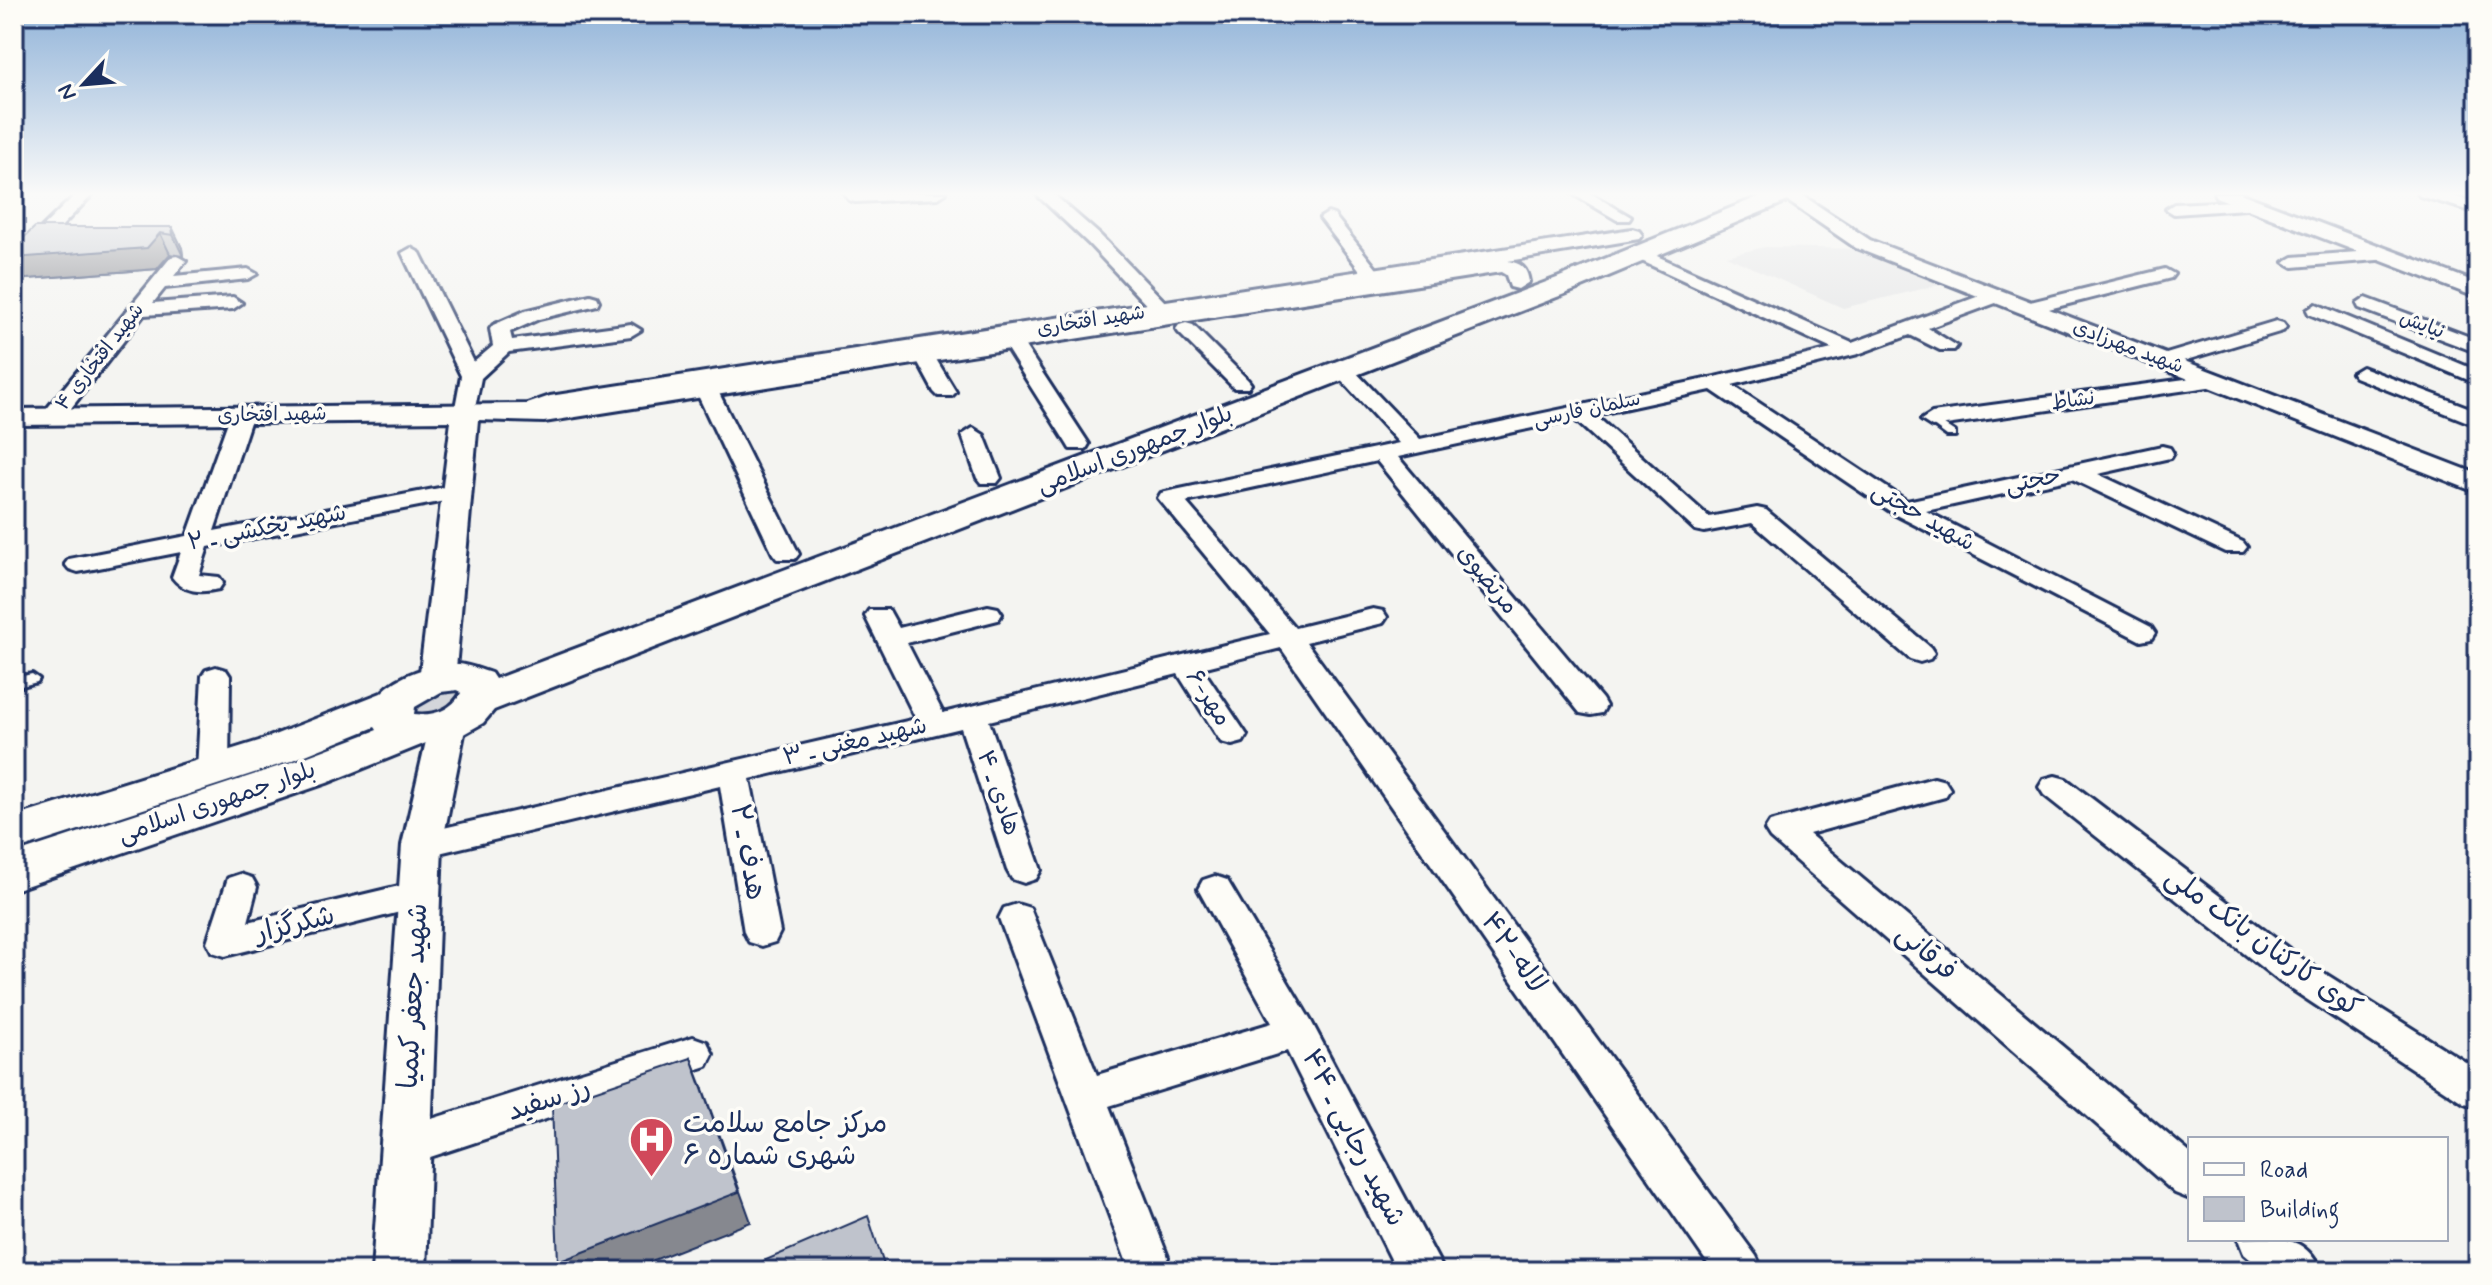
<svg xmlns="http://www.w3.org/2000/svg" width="2492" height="1285" font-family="Mynerve,'Playpen Sans Arabic',sans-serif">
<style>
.built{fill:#e4e5e6}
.green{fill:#d4d6db;stroke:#78829c;stroke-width:2}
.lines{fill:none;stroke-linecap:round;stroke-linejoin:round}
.service-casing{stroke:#1b2f5e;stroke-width:6}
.minor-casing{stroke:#1b2f5e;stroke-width:6}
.tertiary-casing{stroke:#1b2f5e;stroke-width:6}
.secondary-casing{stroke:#1b2f5e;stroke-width:6}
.service{fill:#fdfcf7;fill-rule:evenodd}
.minor{fill:#fdfcf7;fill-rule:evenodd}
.tertiary{fill:#fdfcf7;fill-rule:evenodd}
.secondary{fill:#fdfcf7;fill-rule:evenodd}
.wall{fill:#a4a8af;stroke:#1b2f5e;stroke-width:2}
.shaded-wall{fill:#86888f;stroke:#1b2f5e;stroke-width:2}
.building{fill:#bfc3cc;stroke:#1b2f5e;stroke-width:2}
.labels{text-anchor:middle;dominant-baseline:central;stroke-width:7;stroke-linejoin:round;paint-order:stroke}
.far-street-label{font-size:20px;fill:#1b2f5e;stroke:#fdfcf7}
.street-label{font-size:24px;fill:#1b2f5e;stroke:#fdfcf7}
.near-street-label{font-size:28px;fill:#1b2f5e;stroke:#fdfcf7}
.near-poi-label{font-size:28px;fill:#1b2f5e;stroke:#fdfcf7;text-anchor:start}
</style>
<rect width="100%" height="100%" fill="#f4f4f1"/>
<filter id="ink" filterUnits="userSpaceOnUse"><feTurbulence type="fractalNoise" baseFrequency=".0125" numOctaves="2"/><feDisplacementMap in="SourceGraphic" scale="16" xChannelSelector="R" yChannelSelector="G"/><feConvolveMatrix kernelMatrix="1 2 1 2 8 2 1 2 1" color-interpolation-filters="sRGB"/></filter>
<g filter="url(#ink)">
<!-- built -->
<path class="built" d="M1765 247 1859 249 1947 283 1843 308 1726 256Z"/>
<!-- green -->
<path class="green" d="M455 687 460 692C456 712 430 717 412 714L409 701Z"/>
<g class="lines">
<defs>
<path id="service" d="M1932 417 1955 432V436H1947L1928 422 1927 420Z
M32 674 39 679 37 682 14 688V678Z"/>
<path id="minor" d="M77 193H94L20 269 14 270V255Z
M844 193H946L938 198 855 202 849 200Z
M1035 193H1052L1100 235 1169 306 1171 310 1169 314H1155L1088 243Z
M1571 193H1590L1631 217 1629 220H1617Z
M2418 193H2442L2478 203V213L2420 196Z
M2254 200 2260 202V208L2174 214 2166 209 2174 204Z
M1328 213 1334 215 1380 273 1383 277 1380 281H1368L1320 218Z
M411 248 420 253 474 362 493 346 490 329 493 325 525 311 590 295 597 297 599 301 597 305 539 319 510 332 512 340 631 324 641 330 631 336 509 352 481 378 473 418H457L454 413 461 376 402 253Z
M1639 248 1852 343 1990 292H2004L2006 296 2004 300 1928 328 1957 346 1954 350H1940L1910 335 1858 354 1732 385 1907 501 2162 446 2170 448 2173 453 2170 458 2098 474 2243 542 2247 547 2243 552H2225L2072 479 1926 511 2151 627 2155 633 2151 639 2141 641 1894 514 1711 390 1595 415 1709 517 1757 508 1766 510 1930 647 1934 653 1930 659 1920 662 1910 659 1752 523 1704 532 1695 530 1574 419 1398 457 1602 699 1606 706 1602 713 1591 715 1580 713 1377 461 1186 502 1295 628 1373 609 1383 611 1387 617 1383 623 1306 642 1756 1256 1763 1271H1713L1281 648 1202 668 1247 735 1243 742 1232 745 1221 742 1178 674 989 721 1041 870 1036 879 1024 883 1012 879 1007 870 961 728 750 779 780 932 775 942 762 946 749 942 744 932 720 786 422 857 410 854 405 845 410 836 422 833 916 719 865 616 869 610H889L899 628 988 606 998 608 1002 614 998 620 907 643 943 713 1270 634 1158 498 1161 493 1170 491 1399 443 1336 374 1333 370 1336 366H1350L1420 439 1715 377 1832 349 1633 257 1630 253 1633 249Z
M2383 250 2389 251 2392 255 2389 259 2293 267 2284 262 2293 257Z
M177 256 186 261 174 276 248 269 257 274 248 279 165 288 153 303 233 297 242 303 233 309 144 315 61 421H45L42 416 45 411 171 257Z
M2165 269 2174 274 2171 278 2029 314 2020 308 2022 304Z
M2366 298 2478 340V353L2359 308 2357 304Z
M2316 304 2478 371V384L2309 314 2307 310Z
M2276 321 2283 323 2286 327 2283 331 2163 367 2153 361 2156 357Z
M1186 323 1193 325 1248 380 1251 384 1248 388H1234L1179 333 1176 329 1179 325Z
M1012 335 1019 337 1089 444 1086 449H1070L1067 444 1002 341Z
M924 349 931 351 956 392 952 396H938L934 392 914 355Z
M2362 367 2478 411V426L2355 377 2352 373Z
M2215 375 2225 381 2222 385 1932 427 1921 420 1932 413Z
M706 383 717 389 799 554 795 559H777L773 554 695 389Z
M241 409 252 416 214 531 455 485 463 487 467 492 463 497 455 499 208 547 199 575 219 577 223 583 219 589C201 593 184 593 172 577L181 552 78 572 69 569 65 564 69 559 187 536 230 416Z
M973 428 984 435 1001 478 997 483H981L977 478 962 435Z
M216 667 226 670 230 676 229 771 224 779 213 782 202 779 197 771 202 676 206 670Z
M2055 776 2066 779 2305 961 2478 1070V1108L2464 1103 2279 981 2044 795 2039 787 2044 779Z
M1934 778 1945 781 1950 789 1945 797 1809 834 2190 1153V1199L2175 1193 1770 838 1765 830 1770 822Z
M240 874 252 878 257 887 248 922 420 881 432 885 437 894 432 903 420 907 225 956 212 952 207 942 228 878Z
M1215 876 1227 880 1311 1021 1444 1271H1397L1287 1051 1109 1106 1168 1257 1162 1271H1130L999 918 1004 908 1017 904 1030 908 1097 1075 1272 1023 1198 889 1203 880Z
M693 1037 707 1042 713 1054 707 1066 406 1165 391 1159 385 1146 391 1133 406 1127Z
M2238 1239C2275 1239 2303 1231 2321 1271H2264L2244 1254Z"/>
<path id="tertiary" d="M1776 193H1799L1870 240 2478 474V493L1856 248Z
M2214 193H2240L2478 283V298L2216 197Z
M1632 229 1639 231 1642 235 1639 239 1508 261C1521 263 1527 268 1529 282L1518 289 1510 287 1506 275 1501 272 544 422 478 420 455 680 449 688 437 691 425 688 419 680 451 421 14 425V409L527 404 550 396Z
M448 712 461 716 466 724 442 845 426 1271H372L402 845 430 724 435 716Z"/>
<path id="secondary" d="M1768 193H1798L1795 198 1575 290 494 710 483 723 460 736 426 743 327 783 14 890V854L295 761 377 730 375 727 291 761 14 851V817L259 741 381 693C398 675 433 663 459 664 469 665 481 670 491 673L495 679 1557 278ZM458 690 461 693C451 711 433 716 414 714L415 707 441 692Z"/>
</defs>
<!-- service casing -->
<use href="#service" class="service-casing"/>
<!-- minor casing -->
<use href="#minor" class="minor-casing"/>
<!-- tertiary casing -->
<use href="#tertiary" class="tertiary-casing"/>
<!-- secondary casing -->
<use href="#secondary" class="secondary-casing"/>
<!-- service -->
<use href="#service" class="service"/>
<!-- minor -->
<use href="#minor" class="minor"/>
<!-- tertiary -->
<use href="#tertiary" class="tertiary"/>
<!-- secondary -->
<use href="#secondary" class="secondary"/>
</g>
<!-- wall -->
<path class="wall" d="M172 227 182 248 183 256 170 254 157 269 14 280Z"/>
<!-- shaded-wall -->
<path class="shaded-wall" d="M172 227 182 248 183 256 173 235Z
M160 233 170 254 157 269 14 280V258Z
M691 1058 703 1089 751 1222 626 1271H563L558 1262Z"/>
<!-- building -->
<path class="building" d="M35 227H172L173 235 160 233 147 248 14 258V247Z
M691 1058 739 1192 558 1262 552 1105Z
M868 1216 886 1271H751L750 1267Z"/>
</g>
<!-- sky -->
<linearGradient id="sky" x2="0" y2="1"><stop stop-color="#8fb2d8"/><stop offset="0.52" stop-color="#fafaf9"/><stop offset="1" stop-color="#fafaf9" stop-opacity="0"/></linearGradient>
<rect width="2492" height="373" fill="url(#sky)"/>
<!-- icons -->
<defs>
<symbol id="hospital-pin" viewBox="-11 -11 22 30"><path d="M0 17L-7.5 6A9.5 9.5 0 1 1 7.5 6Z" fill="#d1495b" stroke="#fdfcf7"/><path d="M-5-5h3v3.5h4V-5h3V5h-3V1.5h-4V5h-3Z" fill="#fff"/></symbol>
</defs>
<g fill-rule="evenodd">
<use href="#hospital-pin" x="626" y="1114" width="51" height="69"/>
</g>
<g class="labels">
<!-- far-street labels -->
<g class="far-street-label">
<text transform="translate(1091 321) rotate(-9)">شهید افتخاری</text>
<text transform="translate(2422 325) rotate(21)">نیایش</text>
<text transform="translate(2128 347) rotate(21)">شهید مهرزادی</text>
<text transform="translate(100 357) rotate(-52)">شهید افتخاری ۴</text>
<text transform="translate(2073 401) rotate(-8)">نشاط</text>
<text transform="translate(1587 410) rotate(-12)">سلمان فارسی</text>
<text transform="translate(272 415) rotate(-1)">شهید افتخاری</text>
</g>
<!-- street labels -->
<g class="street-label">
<text transform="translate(1135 450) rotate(-21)">بلوار جمهوری اسلامی</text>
<text transform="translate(2033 481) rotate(-12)">حجتی</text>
<text transform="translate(1923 517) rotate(30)">شهید حجتی</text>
<text transform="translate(267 528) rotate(-11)">شهید یخکشی ـ ۲</text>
<text transform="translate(1487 580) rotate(51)">مرتضوی</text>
<text transform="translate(1208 698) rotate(57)">مهر-۶</text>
<text transform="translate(855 742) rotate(-13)">شهید مغنی ـ ۳</text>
<text transform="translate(998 793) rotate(71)">هادی ـ ۴</text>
<text transform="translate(217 803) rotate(-19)">بلوار جمهوری اسلامی</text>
</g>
<!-- near-street labels -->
<g class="near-street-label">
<text transform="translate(747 852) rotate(80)">هدف ـ ۲</text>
<text transform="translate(295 925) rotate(-14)">شکرگزار</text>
<text transform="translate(2263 943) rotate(36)">کوی کارکنان بانک ملی</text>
<text transform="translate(1513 953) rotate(55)">لاله-۴۲</text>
<text transform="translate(1926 953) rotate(41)">فرقانی</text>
<text transform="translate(414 996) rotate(-87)">شهید جعفر کیمیا</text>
<text transform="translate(549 1100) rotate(-18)">رز سفید</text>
<text transform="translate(1353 1138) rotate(63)">شهید رجایی ـ ۴۴</text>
</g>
<!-- near-poi labels -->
<g class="near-poi-label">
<text x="683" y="1124">مرکز جامع سلامت<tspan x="683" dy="32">شهری شماره ۶</tspan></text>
</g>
</g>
<!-- margin -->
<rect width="2492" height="1285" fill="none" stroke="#fdfcf7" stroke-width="48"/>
<rect x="24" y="24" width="2444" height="1237" fill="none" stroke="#1b2f5e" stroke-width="3" filter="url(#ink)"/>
<!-- legend -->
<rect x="2188" y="1137" width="260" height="104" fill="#fdfcf7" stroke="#a3aaba" stroke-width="2"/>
<rect x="2204" y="1163" width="40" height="12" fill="#fdfcf7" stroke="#a3aaba" stroke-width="2"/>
<text x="2260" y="1177" font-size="24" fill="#1b2f5e">Road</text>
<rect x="2204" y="1197" width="40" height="24" fill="#bfc3cc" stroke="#a3aaba" stroke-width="2"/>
<text x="2260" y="1217" font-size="24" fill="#1b2f5e">Building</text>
<!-- north arrow -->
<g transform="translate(84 84) rotate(244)" stroke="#fdfcf7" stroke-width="6" paint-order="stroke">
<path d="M0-6L14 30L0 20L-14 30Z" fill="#1b2f5e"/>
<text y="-12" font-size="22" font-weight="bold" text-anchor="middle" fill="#1b2f5e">N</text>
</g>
</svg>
